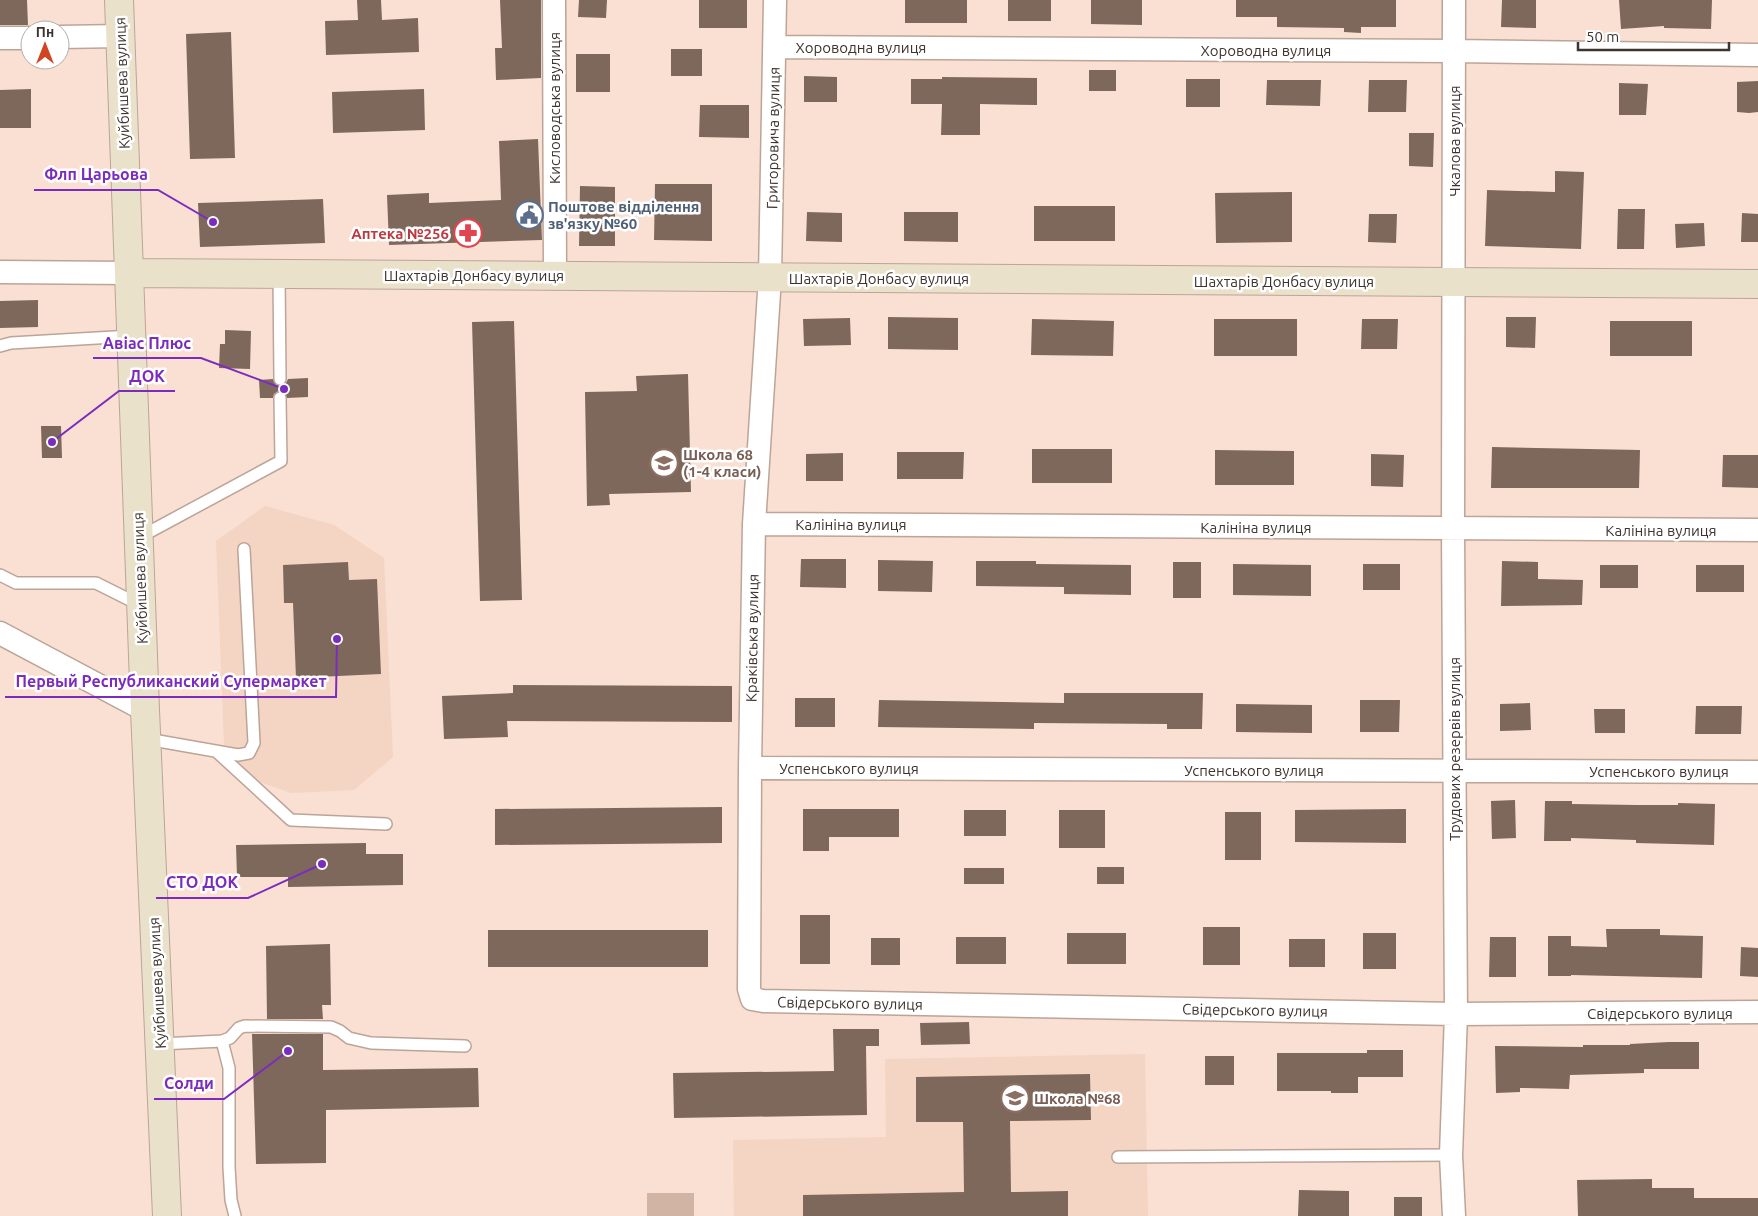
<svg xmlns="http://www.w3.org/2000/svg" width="1758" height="1216" font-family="Ubuntu,sans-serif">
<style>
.built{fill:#f4d4c2}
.green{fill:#d2b4a5}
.building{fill:#7e685c}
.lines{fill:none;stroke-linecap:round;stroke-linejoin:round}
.lane-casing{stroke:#bca498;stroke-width:14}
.street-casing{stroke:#bca498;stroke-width:25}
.secondary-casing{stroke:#bca498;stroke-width:30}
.lane{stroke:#fff;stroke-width:11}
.street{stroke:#fff;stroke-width:22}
.secondary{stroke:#eae1ca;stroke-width:28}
.labels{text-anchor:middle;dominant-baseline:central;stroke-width:5;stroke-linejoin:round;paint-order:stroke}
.street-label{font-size:15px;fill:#3e342f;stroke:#fff}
.service-label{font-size:15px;font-weight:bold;fill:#4e5e75;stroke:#fff;text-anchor:start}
.health-label{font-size:15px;font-weight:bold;fill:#be3a42;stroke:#fff;text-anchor:end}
.education-label{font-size:15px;font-weight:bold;fill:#785e54;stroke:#fff;text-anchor:start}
.leader{fill:none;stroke:#7b2cbf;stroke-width:2}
.callout-dot{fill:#7b2cbf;stroke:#fff;stroke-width:2}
.callout-label{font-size:16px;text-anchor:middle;font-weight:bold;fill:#7b2cbf;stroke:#fff;stroke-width:5;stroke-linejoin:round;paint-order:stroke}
</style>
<rect width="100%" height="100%" fill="#f9e0d2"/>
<!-- built -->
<path class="built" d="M265 506 334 525 384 558 393 757 354 790 291 793 225 770 216 541Z
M1145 1054 1148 1216H734L733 1140 886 1137 885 1059Z"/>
<!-- green -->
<path class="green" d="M647 1193H694V1216H647Z"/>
<!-- building -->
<path class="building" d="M0 0H27L28 25H0Z
M357 0H381L382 20 418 18 419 52 326 55 325 21 358 20Z
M500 0H541V78L496 80 495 48H502Z
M579 0H607L606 18 578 17Z
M699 0H747V28H699Z
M905 0H967V23H905Z
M1008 0H1051V21H1008Z
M1091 0H1142V25L1091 24Z
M1236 0H1396V27H1361V33L1344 32V28L1277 27V17H1236Z
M1502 0H1536V28L1501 27Z
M1619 0H1712L1711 29 1664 28V26L1621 29Z
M231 32 235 158 190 159 186 34Z
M671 49H702V76H671Z
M576 54H610V92H576Z
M1089 70H1116V91H1089Z
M804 76 837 77V102H804Z
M942 77 1037 78V105L980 104V135H941L942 104H911V79H942Z
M1186 79H1220V107H1186Z
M1267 80H1321L1320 106 1266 105Z
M1369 80H1407L1406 112H1368Z
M1758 81V112L1749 113 1737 112V82Z
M1619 83 1648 84 1646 115H1619Z
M31 89V128H0V90Z
M424 89 425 130 333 133 332 92Z
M700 105H749V138L699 137Z
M1409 133H1434L1433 167 1409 166Z
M538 139 542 240 389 245 387 195 429 193V203L501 200 499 141Z
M1555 171 1584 172 1581 249 1485 246 1487 190 1555 192Z
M655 184H712V241L654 240Z
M580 186 615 187V246H579Z
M1292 192V242L1216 243 1215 193Z
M323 199 325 243 200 247 198 203Z
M1034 206H1115V241H1034Z
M1618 209H1645L1644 249H1617Z
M807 212 842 213V242L806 241Z
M904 212H958V242L904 241Z
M1742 213 1758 214V242H1741Z
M1369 214H1397L1396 243 1368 242Z
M1704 223 1705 246 1676 248 1675 224Z
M38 300V327L0 328V301Z
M888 317 958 318V350L888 349Z
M1506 317H1536L1535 348 1506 347Z
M850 318 851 345 804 346 803 319Z
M1032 319 1114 321 1113 356 1031 355Z
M1214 319H1297V356H1214Z
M1362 319H1398L1397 349H1361Z
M514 321 522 600 480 601 472 322Z
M1610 321H1692V356H1610Z
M225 330 251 331 250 369 219 368 220 344H225Z
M688 374 691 492 609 494 610 505 587 506 585 392 637 391 636 376Z
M308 378V397L287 398 284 392 279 391 274 394 273 398H260L259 380 273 379 276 385 281 386 286 383 288 379Z
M41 426H61L62 458H42Z
M1492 447 1640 450 1639 488H1491Z
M1032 449H1112V483H1032Z
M1215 450 1294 451V485H1215Z
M897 452H964L963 479H897Z
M843 453V481H806V454Z
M1371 454 1404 455 1403 487 1371 486Z
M1723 455H1758V488L1722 487Z
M801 559H846V588L800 587Z
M878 560 933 561 932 592 878 591Z
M976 561H1036V564L1131 565V595L1064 594V587L976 586Z
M1502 561 1538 562V579L1583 580 1582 605 1501 606Z
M348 562 349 580 377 579 381 674 296 678 293 603H284L283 565Z
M1173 562H1201V598H1173Z
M1233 564 1311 565V596L1233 595Z
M1363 564H1400V590H1363Z
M1600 565H1638V588H1600Z
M1696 565H1744V592H1696Z
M513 685 732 686V722L507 721 508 737 444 739 442 696 513 693Z
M1064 693H1203L1202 729H1167V724L1034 723V729L878 727 879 700 1064 703Z
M795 698H835V727H795Z
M1360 700H1400L1399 732H1360Z
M1530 703 1531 730 1500 731V704Z
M1236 704 1312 705V733L1236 732Z
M1696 706H1742L1741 734H1695Z
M1594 709H1625V733H1595Z
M1515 800 1516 838 1492 839 1491 801Z
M1545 801H1572V804L1637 805H1678V803L1715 804 1714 845 1636 843V840L1571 838V841H1544Z
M722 807V843L495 845V809Z
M803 809H899V837H829V851H803Z
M1406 809V843L1295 842V810Z
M964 810H1006V836H964Z
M1059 810H1105V848H1059Z
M1225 812H1261V860H1225Z
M366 843V854H403V885L288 887V877H237L236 845Z
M1097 867H1124V884H1097Z
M964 868H1004V884H964Z
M800 915H830V964H800Z
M1203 927H1240V965H1203Z
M1606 929H1660V935L1703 936 1702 978 1571 975V976H1548V936H1571V946L1607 947Z
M488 930H708V967H488Z
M1067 933H1126V964H1067Z
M1363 933H1396V969H1363Z
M956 937H1006V964H956Z
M1490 937H1516V977H1489Z
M871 938H900V965H871Z
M1289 939H1325V967H1289Z
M330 944 331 1005H322L323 1019H267L266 946Z
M1741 947 1758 948V977L1740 976Z
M969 1022 970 1044 921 1045 920 1023Z
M833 1029H879V1046H866L867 1115 674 1118 673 1073 834 1071Z
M252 1034H323V1070L478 1068 479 1107 326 1110V1163L256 1164Z
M1669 1042H1699V1069H1644V1073L1570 1075 1569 1089 1520 1088V1092L1496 1093 1495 1046 1583 1047V1045H1630V1044Z
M1367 1050H1403V1077H1358V1093H1331V1091H1277V1053H1367Z
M1205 1056H1234V1085H1205Z
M1090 1074 1091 1120 1010 1121 1011 1192 1068 1191V1216H803V1195L964 1192 963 1122H916V1077Z
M1652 1179V1188H1694V1198H1758V1216H1578L1577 1180Z
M1299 1190 1349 1191V1216H1298Z
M1394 1197H1422V1216H1394Z"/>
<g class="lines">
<defs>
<path id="lane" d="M279 274 280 379
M0 346 11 343 131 336
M140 537 281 461 280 398
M0 575 16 583H96L140 605
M147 739 238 755 249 753 254 743 244 549
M217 752 291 820 386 824
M222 1041 229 1068V1167L231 1200 235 1216
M160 1044 222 1041 230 1038 239 1028 245 1026 331 1027 340 1031 349 1038 371 1043 465 1046
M1118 1157 1451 1155"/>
<path id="street" d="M554 0 555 275
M775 0 770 277 754 524 750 768 749 989 752 999 763 1001 1456 1014 1758 1012
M60 37 121 36
M0 38H30
M775 47 1454 51 1758 55
M0 272 129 273
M754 524 1758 530
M0 633 145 710
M750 768 1758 772
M1454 1216 1451 1155 1456 1014 1453 528 1454 0"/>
<path id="secondary" d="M119 0 145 710 167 1216
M129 273 1758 284"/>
</defs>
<!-- lane casing -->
<use href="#lane" class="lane-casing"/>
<!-- street casing -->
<use href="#street" class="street-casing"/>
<!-- secondary casing -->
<use href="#secondary" class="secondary-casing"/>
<!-- lane -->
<use href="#lane" class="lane"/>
<!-- street -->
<use href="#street" class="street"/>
<!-- secondary -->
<use href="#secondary" class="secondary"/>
</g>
<!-- icons -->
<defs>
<symbol id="civic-ring" viewBox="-11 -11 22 22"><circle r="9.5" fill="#fff" stroke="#5c6f8a" stroke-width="1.5"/><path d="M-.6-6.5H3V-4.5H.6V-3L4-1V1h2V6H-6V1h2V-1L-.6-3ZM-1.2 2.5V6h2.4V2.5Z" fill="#5c6f8a"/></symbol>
<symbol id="pharmacy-ring" viewBox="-11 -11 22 22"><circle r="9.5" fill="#fff" stroke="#e0444e" stroke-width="1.5"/><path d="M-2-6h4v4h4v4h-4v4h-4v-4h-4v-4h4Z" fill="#e0444e"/></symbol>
<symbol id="school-ring" viewBox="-11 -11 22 22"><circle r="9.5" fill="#fff" stroke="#8d6e63" stroke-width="1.5"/><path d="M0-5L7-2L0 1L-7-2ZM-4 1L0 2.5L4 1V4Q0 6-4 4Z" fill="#8d6e63"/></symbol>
</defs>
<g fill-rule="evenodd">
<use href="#civic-ring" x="513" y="199" width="32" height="32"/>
<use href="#pharmacy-ring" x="452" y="217" width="32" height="32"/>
<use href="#school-ring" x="648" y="447" width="32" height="32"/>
<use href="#school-ring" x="999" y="1082" width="32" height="32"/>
</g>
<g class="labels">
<!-- street labels -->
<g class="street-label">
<text x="861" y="47">Хороводна вулиця</text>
<text x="1266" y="50">Хороводна вулиця</text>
<text transform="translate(122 83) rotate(-92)">Куйбишева вулиця</text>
<text transform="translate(554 108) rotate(-90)">Кисловодська вулиця</text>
<text transform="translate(773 138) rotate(-89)">Григоровича вулиця</text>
<text transform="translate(1454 141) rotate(-90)">Чкалова вулиця</text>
<text x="474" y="275">Шахтарів Донбасу вулиця</text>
<text x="879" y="278">Шахтарів Донбасу вулиця</text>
<text x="1284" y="281">Шахтарів Донбасу вулиця</text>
<text x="851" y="524">Калініна вулиця</text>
<text x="1256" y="527">Калініна вулиця</text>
<text x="1661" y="530">Калініна вулиця</text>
<text transform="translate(140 578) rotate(-92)">Куйбишева вулиця</text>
<text transform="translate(752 638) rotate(-89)">Краківська вулиця</text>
<text transform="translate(1454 749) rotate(-90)">Трудових резервів вулиця</text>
<text x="849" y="768">Успенського вулиця</text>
<text x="1254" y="770">Успенського вулиця</text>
<text x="1659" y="771">Успенського вулиця</text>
<text transform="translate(157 983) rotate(-93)">Куйбишева вулиця</text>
<text transform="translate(850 1003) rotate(1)">Свідерського вулиця</text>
<text transform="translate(1255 1010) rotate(1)">Свідерського вулиця</text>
<text x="1660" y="1013">Свідерського вулиця</text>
</g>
<!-- service labels -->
<g class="service-label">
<text x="548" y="206">Поштове відділення<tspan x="548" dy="17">зв'язку №60</tspan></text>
</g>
<!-- health labels -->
<g class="health-label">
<text x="449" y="233">Аптека №256</text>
</g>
<!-- education labels -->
<g class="education-label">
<text x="683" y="454">Школа 68<tspan x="683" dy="17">(1-4 класи)</tspan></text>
<text x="1034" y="1098">Школа №68</text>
</g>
</g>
<!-- callouts -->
<path class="leader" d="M213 222L158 190H34M284 389L201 358H93M52 442L119 391H175M337 639L336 697H5M322 864L248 898H156M288 1051L224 1099H154"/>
<g class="callout-dot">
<circle cx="213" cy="222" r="5"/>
<circle cx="284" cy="389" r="5"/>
<circle cx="52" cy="442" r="5"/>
<circle cx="337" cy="639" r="5"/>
<circle cx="322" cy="864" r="5"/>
<circle cx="288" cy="1051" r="5"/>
</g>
<g class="callout-label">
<text x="96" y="180">Флп Царьова</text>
<text x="147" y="349">Авіас Плюс</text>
<text x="147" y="382">ДОК</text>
<text x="171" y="687">Первый Республиканский Супермаркет</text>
<text x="202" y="888">СТО ДОК</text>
<text x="189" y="1089">Солди</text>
</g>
<!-- north arrow -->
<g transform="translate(45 45)"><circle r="24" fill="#ffffff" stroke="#b2aeac"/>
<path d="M0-4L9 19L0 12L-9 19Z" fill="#d04623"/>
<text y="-8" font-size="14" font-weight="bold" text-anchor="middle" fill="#3e342f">Пн</text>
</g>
<!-- scale -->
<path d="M1578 42v8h151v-8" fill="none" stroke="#3e342f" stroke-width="2.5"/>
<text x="1586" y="42" font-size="15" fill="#3e342f" stroke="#ffffff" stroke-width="4" paint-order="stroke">50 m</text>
</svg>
